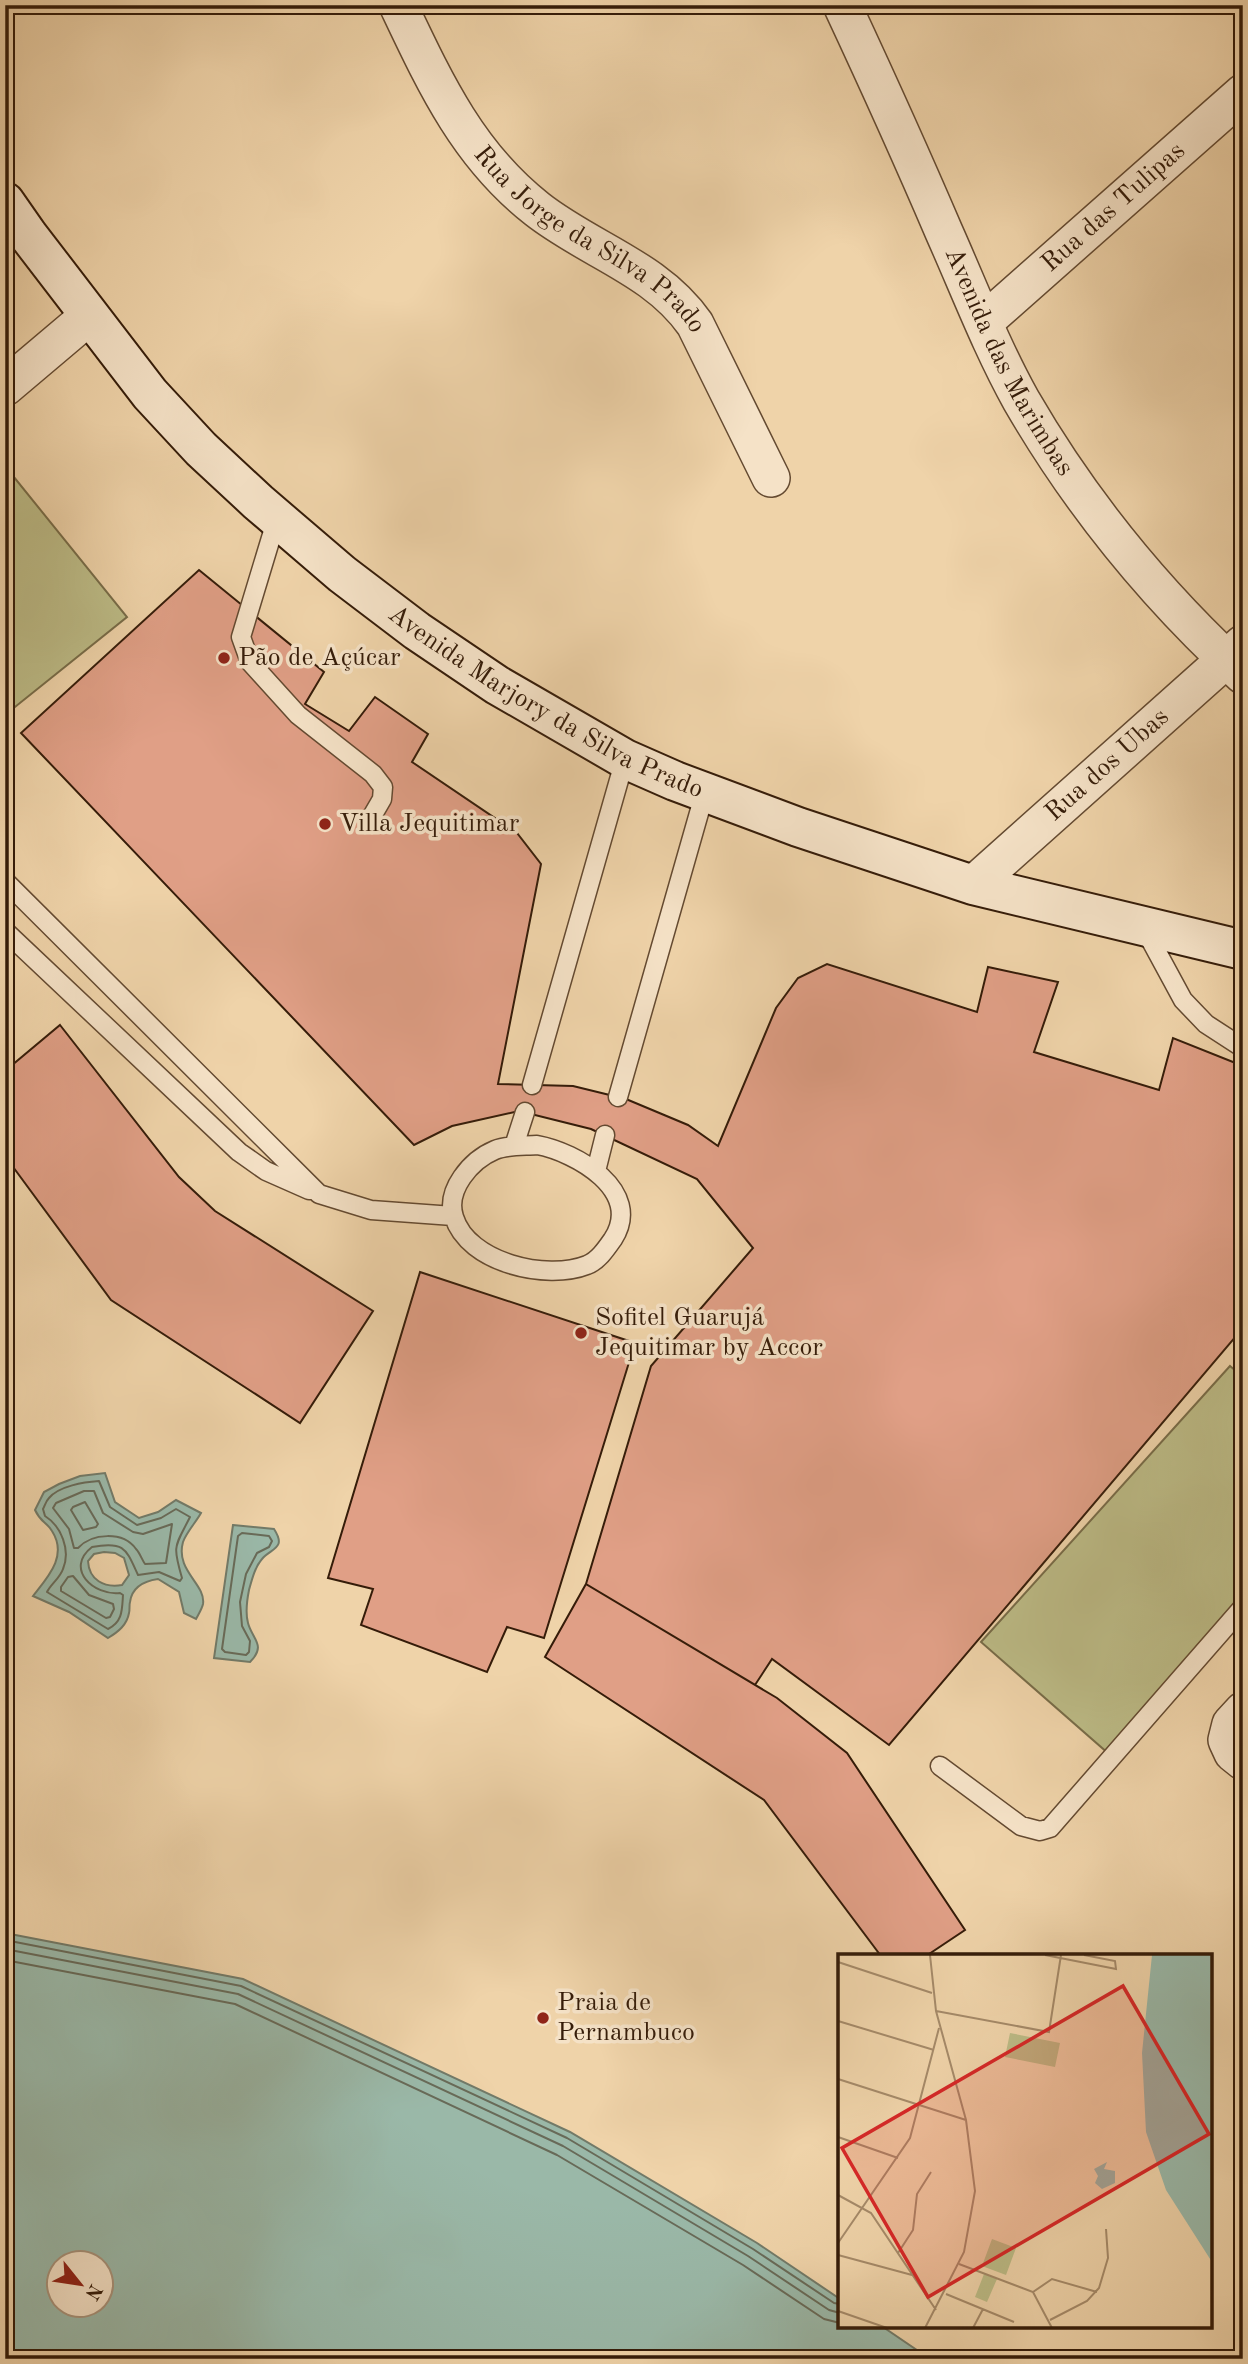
<svg xmlns="http://www.w3.org/2000/svg" width="1248" height="2364" font-family="'Old Standard TT',serif">
<style>
.green{fill:#bcbb86;stroke:#786c48;stroke-width:2}
.water{fill:#9ab8a8;stroke:#727a68;stroke-width:2;fill-rule:evenodd}
.lines{fill:none;stroke-linecap:round;stroke-linejoin:round}
.shore{stroke:#686a58;stroke-width:2}
.building{fill:#e09f86;stroke:#351c09;stroke-width:2}
.service-casing{stroke:#644a31;stroke-width:21}
.minor-casing{stroke:#644a31;stroke-width:40}
.secondary-casing{stroke:#351c09;stroke-width:42}
.service{stroke:#f5e2c7;stroke-width:18}
.minor{stroke:#f5e2c7;stroke-width:37}
.secondary{stroke:#f5e2c7;stroke-width:38}
.poi-dot{fill:#8f2418;stroke:#f5e2c7;stroke-width:2.5}
.labels{text-anchor:middle;dominant-baseline:central;stroke-width:7;stroke-linejoin:round;paint-order:stroke}
.street-label{font-size:26px;fill:#351c09;stroke:#f5e2c7}
.poi-label{font-size:26px;fill:#351c09;stroke:#f5e2c7;text-anchor:start}
.inset-road{fill:none;stroke:#a58a69;stroke-width:2}
.view{fill:#d62828;fill-opacity:0.15;stroke:#d62828;stroke-width:3.5}
.inset-edge{fill:none;stroke:#351c09;stroke-width:3.5}
</style>
<rect width="100%" height="100%" fill="#efd3a9"/>
<filter id="stains"><feTurbulence type="fractalNoise" baseFrequency=".00286" numOctaves="4"/><feColorMatrix values="0 0 0 0 .2 0 0 0 0 .09 0 0 0 0 .02 0 0 0 .5 -.17"/></filter>
<radialGradient id="worn" r=".72"><stop offset=".6" stop-color="#630" stop-opacity="0"/><stop offset="1" stop-color="#630" stop-opacity=".3"/></radialGradient>
<!-- green -->
<path class="green" d="M5 466 127 617 5 715Z
M1230 1366 1243 1377V1616L1117 1761 981 1642Z"/>
<!-- water -->
<path class="water" d="M105 1473 115 1502 139 1518 158 1512 176 1500 201 1513C196 1522 186 1533 183 1542 175 1571 206 1584 203 1604 202 1609 198 1615 196 1619L184 1613 179 1592 158 1579C144 1581 132 1587 130 1602 129 1605 130 1610 129 1613 127 1625 118 1632 108 1638L69 1612 33 1596C48 1577 68 1556 52 1531 46 1521 41 1523 35 1510L44 1492 59 1484 80 1476ZM104 1552 115 1553 124 1558 129 1575 122 1585C104 1588 89 1580 88 1561L94 1554Z
M233 1525 274 1529C287 1549 271 1548 262 1559 255 1567 252 1579 249 1590 247 1600 245 1612 248 1623 252 1639 267 1645 250 1662L214 1658Z
M5 1933 243 1979 570 2132 757 2243 840 2299V2327H883L930 2359H5ZM60 2262H102V2304H60Z"/>
<g class="lines">
<!-- shore -->
<path class="shore" d="M99 1481 110 1507 137 1525 161 1518 176 1509 190 1517C175 1547 172 1544 182 1578L180 1581 159 1572 138 1575C126 1549 125 1541 92 1547 64 1569 94 1596 120 1593L123 1595C122 1609 123 1622 108 1629L47 1592C51 1584 60 1578 63 1569 71 1550 61 1526 45 1516L43 1509C45 1505 46 1501 49 1498 59 1486 84 1482 99 1481Z
M84 1491H94L103 1513 133 1532 143 1534 172 1524 166 1563 145 1564C142 1560 140 1553 136 1549 123 1531 92 1533 78 1548H74L69 1529 53 1508 56 1503Z
M85 1502 98 1524 96 1527 83 1530 71 1510 73 1507Z
M242 1533 269 1536 272 1541 269 1547 257 1553 246 1574 240 1602 242 1626 250 1641 249 1652 246 1655 225 1652 222 1649 238 1536Z
M73 1576 89 1595 113 1604 114 1609 110 1617 106 1618 61 1591V1587L68 1577Z
M5 1940 241 1986 567 2138 753 2249 834 2303 840 2304
M5 1949 238 1994 563 2146 748 2256 829 2310 840 2313
M5 1960 235 2004 557 2155 743 2265 824 2319 840 2323"/>
</g>
<!-- building -->
<path class="building" d="M199 570 324 672 305 704 349 731 375 697 428 734 412 762 517 833 541 864 498 1084 573 1086 626 1099 688 1125 718 1146 776 1008 798 978 827 964 977 1012 988 967 1058 982 1034 1052 1159 1090 1173 1038 1243 1066V1328L889 1745 772 1659 755 1685 586 1584 651 1366 753 1248 697 1179 591 1129 519 1111 452 1126 414 1145 21 733Z
M60 1025 179 1177 215 1211 373 1311 300 1423 111 1300 5 1156V1071Z
M420 1272 635 1343 544 1638 507 1627 487 1672 361 1625 373 1589 328 1578Z
M586 1584 777 1698 847 1753 965 1930 926 1956H881L764 1800 545 1657Z"/>
<g class="lines">
<defs>
<path id="service" d="M277 518 241 637 250 662 298 715 373 774 383 787 382 799 371 818
M5 881 319 1194 371 1210 453 1216
M1144 928 1183 1000 1206 1024 1243 1048
M5 931 239 1152 266 1171 309 1190
M532 1085 625 759
M618 1097 705 792
M537 1145C576 1152 644 1191 613 1239 606 1249 598 1261 587 1265 547 1281 468 1263 454 1217 445 1190 471 1160 495 1150 507 1145 523 1146 537 1145Z
M514 1146 525 1112
M596 1171 605 1135
M940 1766 1021 1826 1040 1831 1050 1828 1243 1607"/>
<g id="minor">
<path id="s1" d="M398 5C435 83 468 155 537 209 589 250 656 268 695 324L771 478"/>
<path id="s2" d="M842 5C877 80 911 155 944 232 969 288 991 346 1021 400 1080 502 1156 595 1243 675"/>
<path id="s3" d="M984 322 1243 93"/>
<path d="M5 387 89 316"/>
<path id="s4" d="M973 885 1243 644"/>
<path d="M1243 1711 1231 1724 1227 1740 1233 1753 1243 1761"/>
</g>
<g id="secondary">
<path id="s5" d="M5 202 28 235 150 394 201 449 258 502 342 574 417 631 497 685 625 759 675 781 798 827 973 885 1243 950"/>
</g>
</defs>
<!-- service casing -->
<use href="#service" class="service-casing"/>
<!-- minor casing -->
<use href="#minor" class="minor-casing"/>
<!-- secondary casing -->
<use href="#secondary" class="secondary-casing"/>
<!-- service -->
<use href="#service" class="service"/>
<!-- minor -->
<use href="#minor" class="minor"/>
<!-- secondary -->
<use href="#secondary" class="secondary"/>
</g>
<!-- markers -->
<g class="poi-dot">
<circle cx="224" cy="658" r="7"/>
<circle cx="325" cy="824" r="7"/>
<circle cx="581" cy="1333" r="7"/>
<circle cx="543" cy="2018" r="7"/>
</g>
<g class="labels">
<!-- street labels -->
<g class="street-label">
<text stroke="none"><textPath href="#s3" startOffset="173">Rua das Tulipas</textPath></text>
<text stroke="none"><textPath href="#s1" startOffset="310">Rua Jorge da Silva Prado</textPath></text>
<text stroke="none"><textPath href="#s2" startOffset="394">Avenida das Marimbas</textPath></text>
<text stroke="none"><textPath href="#s5" startOffset="746">Avenida Marjory da Silva Prado</textPath></text>
<text stroke="none"><textPath href="#s4" startOffset="180">Rua dos Ubas</textPath></text>
</g>
<!-- poi labels -->
<g class="poi-label">
<text x="238" y="658">Pão de Açúcar</text>
<text x="339" y="824">Villa Jequitimar</text>
<text x="595" y="1318">Sofitel Guarujá<tspan x="595" dy="30">Jequitimar by Accor</tspan></text>
<text x="557" y="2003">Praia de<tspan x="557" dy="30">Pernambuco</tspan></text>
</g>
</g>
<!-- overview -->
<g transform="translate(838 1954)">
<rect width="374" height="374" fill="#efd3a9"/>
<path d="M172 79 222 89 217 113 167 103ZM154 285 178 294 168 321 144 312ZM146 320 159 325 149 348 137 343Z" fill="#bcbb86"/>
<path d="M314 1H374V308L328 236 308 178 304 99ZM269 208 266 215 277 217V229L264 235 257 229 260 222 256 215Z" fill="#9ab8a8"/>
<path class="inset-road" d="M207 1 278 15 277 7 246 1M0 8 94 39M98 57 211 78 223 1M0 67 96 96M0 125 128 166M0 183 60 204M0 241 33 259 98 356M0 289 72 184 101 74M60 299 75 276 79 240 93 218M0 301 74 321M121 310 195 338 214 374M195 338 214 325 259 338M108 340 176 368M0 357 49 374M212 366 249 347 261 334 270 304 268 275M87 374 126 298 137 237 128 166 98 57 92 1M135 374 145 355"/>
<path class="view" d="M285 32 371 180 90 343 4 194Z"/>
<rect width="374" height="374" class="inset-edge"/>
</g>
<!-- margin -->
<rect width="1248" height="2364" fill="none" stroke="#efd3a9" stroke-width="28"/>
<rect x="7" y="7" width="1234" height="2350" fill="none" stroke="#351c09" stroke-width="3.5"/>
<rect x="14" y="14" width="1220" height="2336" fill="none" stroke="#351c09" stroke-width="2"/>
<!-- north arrow -->
<g transform="translate(80 2284) rotate(120)"><circle r="33" fill="#f5e2c7" stroke="#a8937b" stroke-width="2"/>
<path d="M0-5L12 26L0 18L-12 26Z" fill="#8f2418"/>
<text y="-10" font-size="19" font-weight="bold" text-anchor="middle" fill="#351c09">N</text>
</g>
<rect width="100%" height="100%" filter="url(#stains)"/>
<rect width="100%" height="100%" fill="url(#worn)"/>
</svg>
